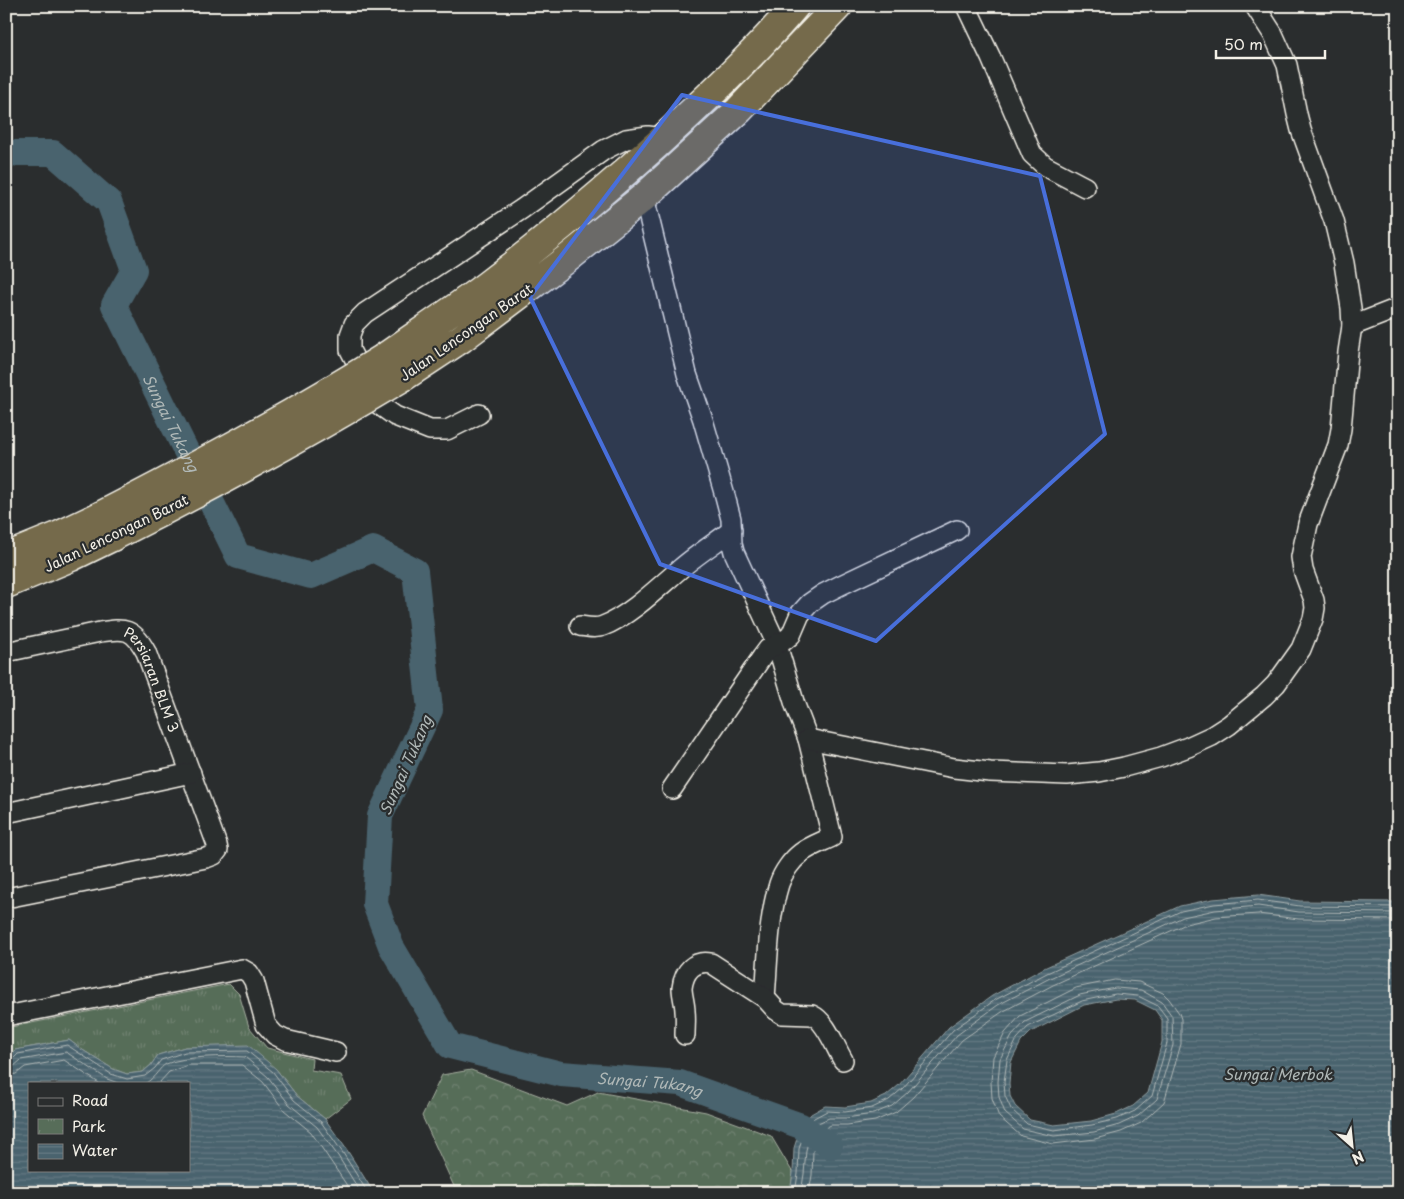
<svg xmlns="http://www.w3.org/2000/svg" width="1404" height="1199" font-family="'Playpen Sans',sans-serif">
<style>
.forest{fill:url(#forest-crowns);stroke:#a6afa0}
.park{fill:url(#park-tufts);stroke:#a6afa0}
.water{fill:url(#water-rules);stroke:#8e9c9f;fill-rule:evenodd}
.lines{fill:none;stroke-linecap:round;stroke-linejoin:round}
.shore{stroke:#b0b8b7;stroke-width:1}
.river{stroke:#4a636e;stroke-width:26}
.minor-casing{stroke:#f4f1e8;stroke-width:22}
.highway-casing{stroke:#f4f1e8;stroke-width:31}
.minor{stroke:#2a2d2e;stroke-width:19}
.highway{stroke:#756b4b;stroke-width:28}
.highway-bridge-casing{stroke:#f4f1e8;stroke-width:31;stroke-linecap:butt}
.highway-bridge{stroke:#756b4b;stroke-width:28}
.marked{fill:#486fdb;fill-opacity:0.2;stroke:#486fdb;stroke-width:4;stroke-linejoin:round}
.labels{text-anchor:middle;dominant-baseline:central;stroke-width:4.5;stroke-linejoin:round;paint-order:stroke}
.street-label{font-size:14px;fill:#f4f1e8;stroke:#2a2d2e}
.water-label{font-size:15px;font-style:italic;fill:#b0b8b7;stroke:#2a2d2e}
</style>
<defs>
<pattern id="forest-crowns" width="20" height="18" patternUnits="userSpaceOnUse" patternTransform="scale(1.25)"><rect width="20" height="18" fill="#576d59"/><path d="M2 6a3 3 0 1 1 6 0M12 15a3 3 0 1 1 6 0" fill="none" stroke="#708271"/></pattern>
<pattern id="park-tufts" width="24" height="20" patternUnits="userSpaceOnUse" patternTransform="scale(1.25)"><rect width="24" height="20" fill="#576d59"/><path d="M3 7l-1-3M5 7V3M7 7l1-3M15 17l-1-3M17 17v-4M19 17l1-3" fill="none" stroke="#708271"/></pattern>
<pattern id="water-rules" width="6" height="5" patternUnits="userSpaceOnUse" patternTransform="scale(1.25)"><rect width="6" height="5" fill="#4a636e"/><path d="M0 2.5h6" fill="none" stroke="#657a83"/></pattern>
</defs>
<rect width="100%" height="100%" fill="#2a2d2e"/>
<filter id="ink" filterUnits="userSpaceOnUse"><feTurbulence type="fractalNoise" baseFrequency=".02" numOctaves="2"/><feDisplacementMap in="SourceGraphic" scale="10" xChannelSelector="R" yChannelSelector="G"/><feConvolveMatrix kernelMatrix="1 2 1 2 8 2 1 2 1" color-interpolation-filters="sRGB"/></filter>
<g filter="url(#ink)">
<!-- forest -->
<path class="forest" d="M471 1070 567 1106 598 1092 706 1112 771 1136 793 1173 790 1193H457L422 1116 442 1075Z"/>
<!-- park -->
<path class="park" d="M229 984 239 994 249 1027 267 1048 312 1059 311 1070 341 1075 351 1099 325 1119 297 1096 276 1069 204 1047H185L158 1055 151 1065 143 1072 127 1074 113 1069 81 1049 69 1040 15 1050 6 1059V1028Z"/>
<!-- water -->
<path class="water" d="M1258 895 1300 901 1398 902V1193H790L793 1173 794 1148 801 1126 811 1114 825 1106 845 1107 871 1103 886 1096 899 1085 949 1027 992 996 1044 968 1180 906 1213 899ZM1116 999 1135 1000 1155 1010 1162 1020V1042L1148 1093 1133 1106 1116 1114 1091 1121 1054 1125 1030 1120 1015 1106 1010 1096 1009 1083 1011 1062 1021 1042 1031 1032 1084 1005Z
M69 1040 81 1049 113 1069 127 1074 143 1072 151 1065 158 1055 185 1047 248 1045 276 1069 297 1096 325 1119 347 1150 374 1193H6V1059L15 1050ZM29 1083H189V1170H29Z"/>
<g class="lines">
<!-- shore -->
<path class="shore" d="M1115 980 1139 982 1163 993 1169 999 1179 1013 1181 1019V1044L1164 1102 1141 1123 1121 1132 1095 1139 1053 1144 1021 1136 999 1117 992 1098 991 1082 993 1057 1005 1033 1020 1016 1076 988Z
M1116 988 1141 990 1162 1002 1172 1016 1173 1045 1157 1099 1138 1116 1119 1125 1094 1132 1054 1136 1023 1129 1005 1113 999 1097 998 1082 1000 1059 1012 1036 1025 1022 1080 995Z
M1116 994 1138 996 1158 1006 1167 1018V1043L1152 1096 1135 1111 1117 1119 1092 1125 1054 1130 1027 1124 1011 1109 1005 1096 1004 1082 1007 1060 1017 1039 1028 1027 1082 1001Z
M6 1062 11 1061 18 1054 67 1045 111 1074 127 1079 145 1076 155 1068 161 1060 185 1052 247 1051 273 1072 294 1100 321 1122 343 1153 368 1193
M6 1068 13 1067 21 1060 66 1052 107 1079 118 1083
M6 1076 16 1074 25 1067 64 1060 99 1083
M146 1083C155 1078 160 1067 166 1064 185 1056 224 1056 245 1057L268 1077 289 1104 317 1127 338 1156 361 1193
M159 1083 169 1072 188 1065H242L263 1082 284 1110 311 1132 352 1193
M795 1193 798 1174 799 1149 805 1128 814 1118 827 1111 845 1112 872 1108 889 1100 903 1088 953 1030 995 1000 1047 973 1181 911 1214 904 1258 900 1300 906 1398 907
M801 1193 804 1174 806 1150 811 1132 818 1123 829 1118H846L873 1114 892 1106 908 1092 957 1035 998 1005 1050 978 1183 917 1215 910 1258 906 1299 912 1398 913
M809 1193 812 1175 813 1151 818 1135 823 1129 831 1125H847L875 1121 896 1112 913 1097 962 1040 1002 1012 1053 985 1186 924 1216 917 1258 914 1299 919 1398 920"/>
<!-- river -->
<path class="river" id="s1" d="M6 157 13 153H53L109 202 134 270 114 305 238 556 311 576 373 549 415 571 430 710 380 816 375 904 391 946 450 1046 561 1074 680 1083 801 1126 830 1146"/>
<defs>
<g id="minor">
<path d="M966 6 991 58 1032 154 1045 166 1085 187"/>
<path d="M644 197 687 374 703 420 725 496 731 519 732 544 734 552 777 645 795 705 808 739 832 837C822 842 810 846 801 853 792 860 783 872 779 884 768 919 768 961 765 998"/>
<path d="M1352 326 1398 308"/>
<path d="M479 414 447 430H430L395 416 378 404 350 350V335L354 324 365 313 522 209 604 150 626 139 648 136 663 138"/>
<path d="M580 626C587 627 596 629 603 626 628 617 659 587 680 569 696 555 715 543 732 530"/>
<path id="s2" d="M6 652 100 632C125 628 133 628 146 652L217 845 218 850 214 855 206 858 6 898"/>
<path d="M808 739 954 768 990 772 1067 775 1099 772 1124 767 1161 757 1188 747 1212 736 1229 725 1264 696 1276 684 1301 649 1313 619 1315 608 1314 600 1303 570 1301 557 1308 524 1338 445 1341 429 1348 352 1352 326 1351 308 1344 263 1334 221 1301 130 1297 114 1287 65 1273 34 1255 6"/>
<path d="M672 789 762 657 768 649 785 640 791 635 800 614 810 603 823 594 841 585 957 530"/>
<path d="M6 813 191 773"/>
<path d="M6 1016 242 969 249 973 254 981 266 1025 275 1035 285 1040 336 1052"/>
<path d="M685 1035C685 1027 686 1019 685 1011 685 1004 682 995 682 988 684 971 694 960 711 963L765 998 776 1010 782 1014 812 1015C826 1021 835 1047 843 1060"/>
</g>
<path id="highway" d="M385 357C419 333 454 310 487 285 545 241 601 194 656 145 704 101 753 56 795 6
M403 377 462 338 568 258 644 197 739 110 838 6
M6 557 58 536 100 516
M6 584 71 557 112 537"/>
</defs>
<!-- minor casing -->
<use href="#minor" class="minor-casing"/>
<!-- highway casing -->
<use href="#highway" class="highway-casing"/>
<!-- minor -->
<use href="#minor" class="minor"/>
<!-- highway -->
<use href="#highway" class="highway"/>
<defs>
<path id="highway-bridge" d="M100 516C197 466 293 415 385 357
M112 537C211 487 308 434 403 377"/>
</defs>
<!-- highway-bridge casing -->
<use href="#highway-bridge" class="highway-bridge-casing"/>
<!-- highway-bridge -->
<use href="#highway-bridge" class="highway-bridge"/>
</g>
</g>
<!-- marked area -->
<path class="marked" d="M682 95 1040 176 1105 434 876 641 660 564 530 297Z"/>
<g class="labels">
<!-- street labels -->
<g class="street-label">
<text transform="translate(466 332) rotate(-35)">Jalan Lencongan Barat</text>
<text transform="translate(116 533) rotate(-26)">Jalan Lencongan Barat</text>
<text stroke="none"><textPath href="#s2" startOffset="179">Persiaran BLM 3</textPath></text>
</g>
<!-- water labels -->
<g class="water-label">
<text stroke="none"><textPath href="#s1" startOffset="366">Sungai Tukang</textPath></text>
<text transform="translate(405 765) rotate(-66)">Sungai Tukang</text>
<text x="1278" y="1073">Sungai Merbok</text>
<text stroke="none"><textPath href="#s1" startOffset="1416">Sungai Tukang</textPath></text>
</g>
</g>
<!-- margin -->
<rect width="1404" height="1199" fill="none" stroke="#2a2d2e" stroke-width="25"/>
<rect x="12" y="12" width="1379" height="1174" fill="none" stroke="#f4f1e8" stroke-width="2" filter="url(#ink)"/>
<!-- legend -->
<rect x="28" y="1082" width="162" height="90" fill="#2a2d2e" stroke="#7b7b78"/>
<rect x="38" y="1098" width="25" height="8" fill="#2a2d2e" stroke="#7b7b78"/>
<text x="72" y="1106" font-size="15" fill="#f4f1e8">Road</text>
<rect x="38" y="1119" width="25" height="15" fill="url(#park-tufts)" stroke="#7b7b78"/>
<text x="72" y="1132" font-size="15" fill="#f4f1e8">Park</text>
<rect x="38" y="1144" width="25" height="15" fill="url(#water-rules)" stroke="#7b7b78"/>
<text x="72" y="1156" font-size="15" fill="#f4f1e8">Water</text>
<!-- north arrow -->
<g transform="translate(1352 1146) rotate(153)" stroke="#2a2d2e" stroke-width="4" paint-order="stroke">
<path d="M0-4L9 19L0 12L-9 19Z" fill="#f4f1e8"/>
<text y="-8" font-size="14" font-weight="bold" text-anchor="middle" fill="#f4f1e8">N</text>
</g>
<!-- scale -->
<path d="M1216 50v8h109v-8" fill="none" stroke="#f4f1e8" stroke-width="2.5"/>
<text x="1224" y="50" font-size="15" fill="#f4f1e8" stroke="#2a2d2e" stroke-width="4" paint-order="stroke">50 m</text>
</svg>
